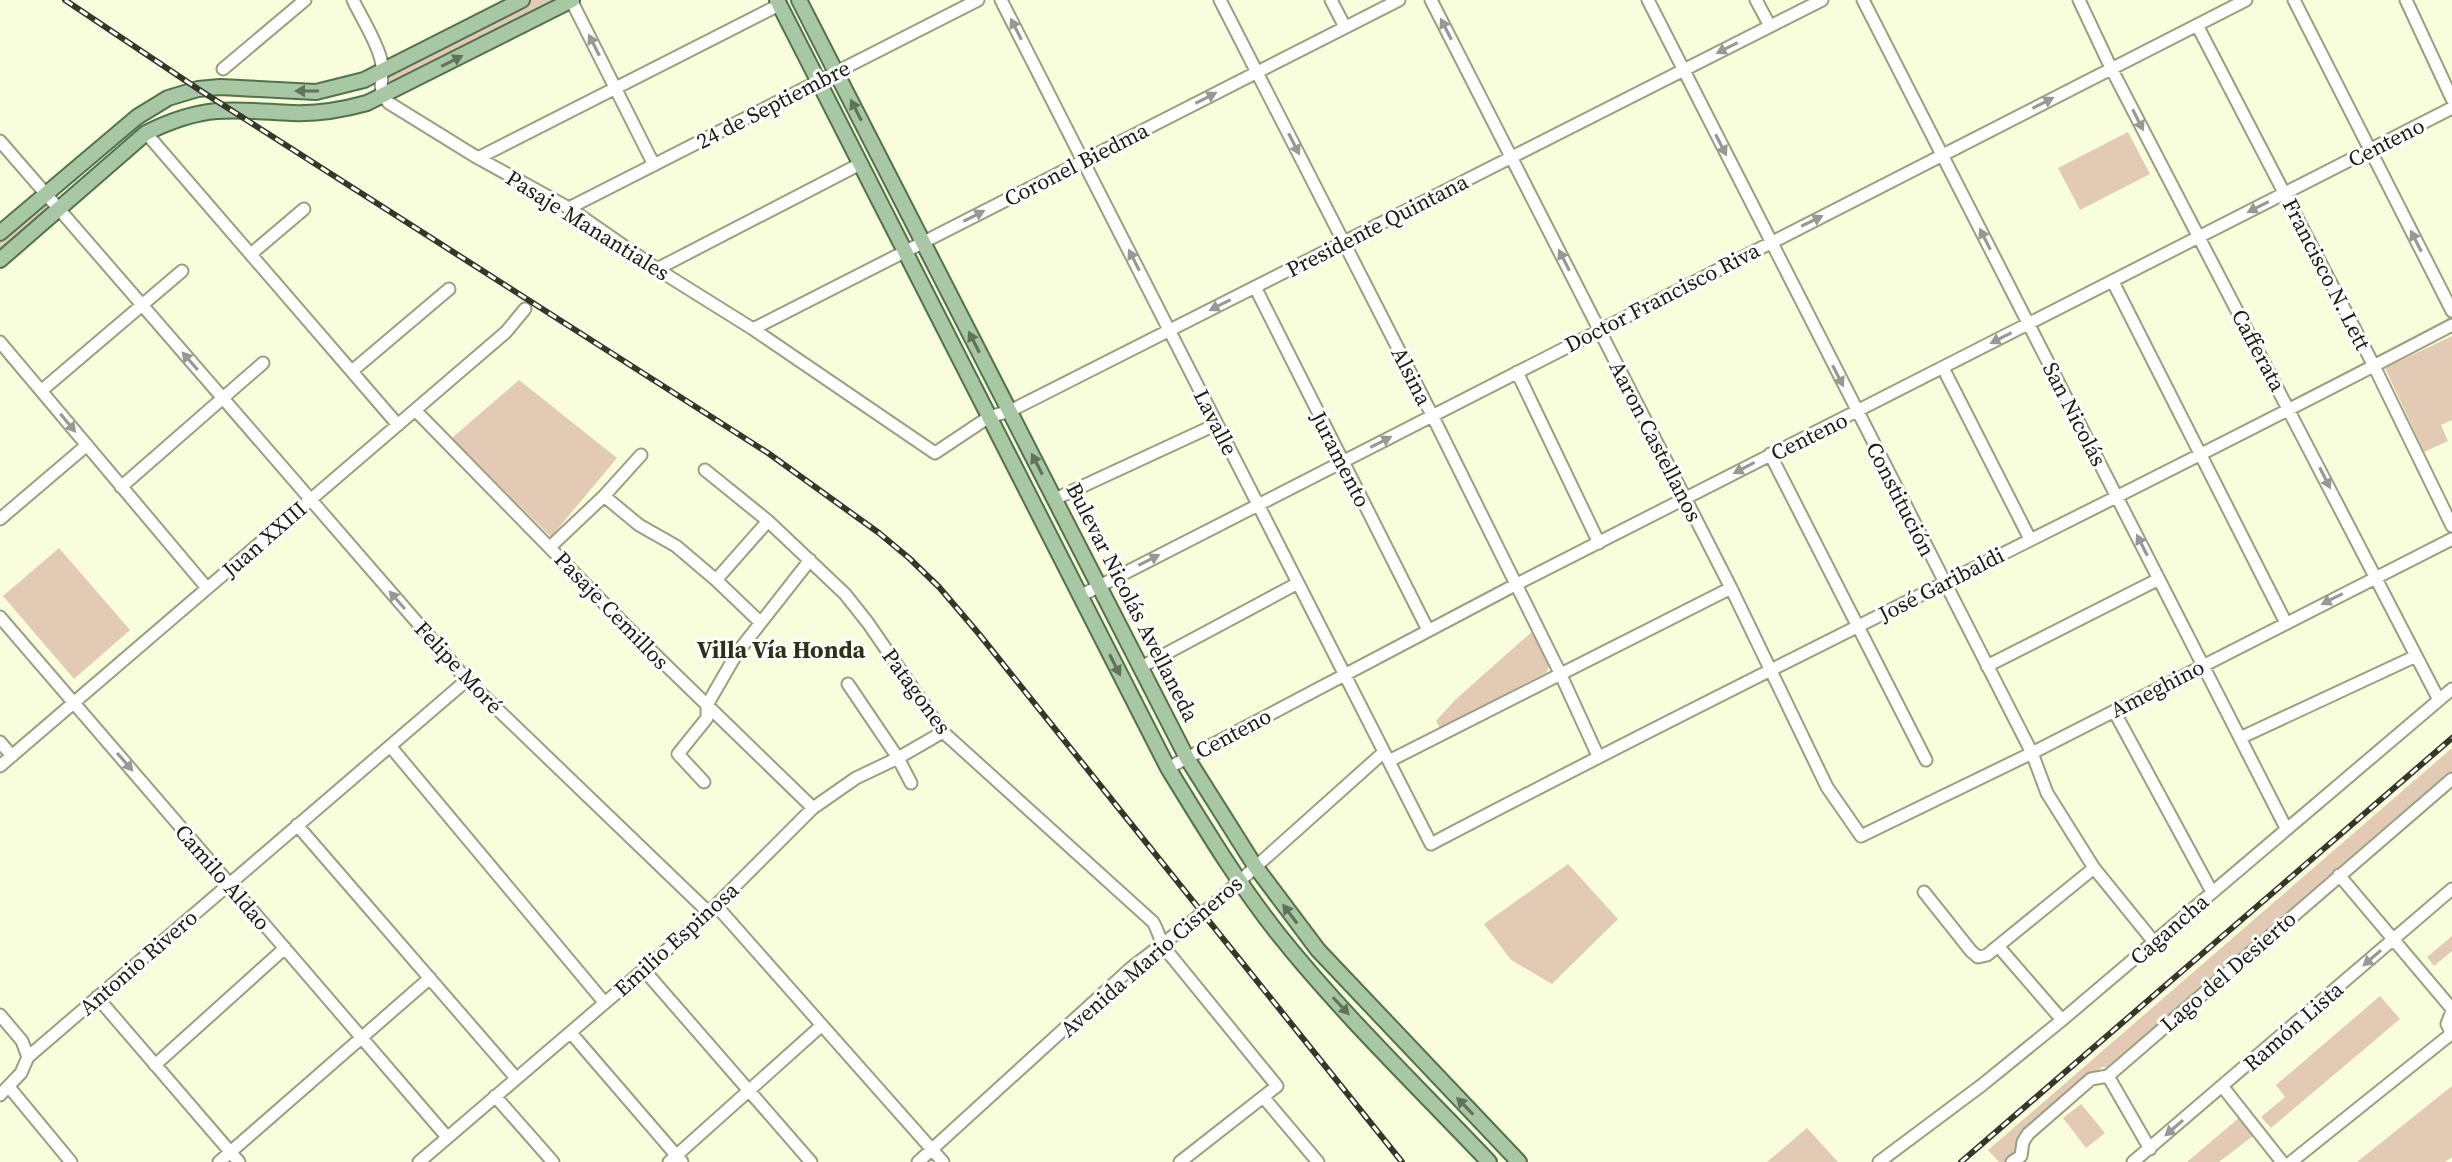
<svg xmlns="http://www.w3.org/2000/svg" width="2452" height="1162" font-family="'Source Serif 4',serif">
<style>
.green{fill:#e3cab5}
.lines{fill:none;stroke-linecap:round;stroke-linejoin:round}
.minor-casing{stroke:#9aa07f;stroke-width:15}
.major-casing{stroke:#51734a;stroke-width:18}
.minor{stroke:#fff;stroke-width:11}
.major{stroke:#a8c7a4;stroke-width:14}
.rail-casing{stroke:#353728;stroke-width:6}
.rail{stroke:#fff;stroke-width:3;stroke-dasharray:9;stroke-linecap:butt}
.minor-bridge-casing{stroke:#9aa07f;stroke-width:15;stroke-linecap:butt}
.minor-bridge{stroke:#fff;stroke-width:11}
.oneway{fill:#999994}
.oneway2{fill:#62725a}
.labels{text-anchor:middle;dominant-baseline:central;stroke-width:6;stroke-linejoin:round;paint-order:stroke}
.street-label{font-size:22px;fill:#1c1d11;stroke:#fff}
.neighbourhood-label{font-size:24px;font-weight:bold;fill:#2e3215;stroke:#fff}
</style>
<rect width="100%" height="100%" fill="#f8fedb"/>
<!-- green -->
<path class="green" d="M522 0H572L383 96 381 72Z
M2128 132 2150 174 2080 210 2058 168Z
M46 194 58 209 0 260V233Z
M2452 336V420L2441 425 2448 441 2424 452 2385 368Z
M519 380 617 458 551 537 452 438Z
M59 548 130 630 74 679 3 596Z
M1534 630 1550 662 1547 672 1440 728 1436 721 1455 700Z
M2452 748V774L2112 1069 2102 1067 2023 1135 2018 1153 2007 1162H1999L1988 1150Z
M1568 864 1618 919 1552 984 1511 960 1484 924Z
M2452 936V951L2434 966 2427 957Z
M2380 996 2400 1019 2271 1128 2261 1117 2285 1097 2276 1085Z
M2452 1086V1157L2445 1162H2357Z
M2081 1104 2105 1133 2086 1148 2063 1118Z
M2240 1117 2253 1136 2219 1162H2187Z
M1807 1128 1838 1162H1767Z"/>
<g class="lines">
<defs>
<path id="minor" d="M353 0C361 17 377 42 381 60 385 76 375 89 389 103L478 158 569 208 657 269 753 329 935 453 989 417 1010 411 1822 0
M571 0 654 165
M1001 0 1431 844C1769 666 2114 503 2452 325
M1220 0 1432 415 1560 673 1598 756
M1331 0 1345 27
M1431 0 1731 588 1827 787 1861 836 2032 753 2452 539
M1648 0 2032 753 2047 793 2094 868 2154 942
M1756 0 1770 26
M1863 0 2286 828
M2079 0 2111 68 2439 700
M2294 0 2452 311
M2406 0 2452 99
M2197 25 2374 366 2452 526
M223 69 305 0
M146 133 398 425
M0 141 467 680 703 907 711 911 720 910 943 1162
M478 158 779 5
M569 208 978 0
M251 254 304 209
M657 269 860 164
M2113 282 2286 623
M1255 287 1428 630
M753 329 1399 0
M0 342 207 588
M1943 368 2030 539
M352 371 449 289
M1517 372 1599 543
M41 391 182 271
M415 410 637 637 813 808
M1770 454 1926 760
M705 470 768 521 845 594 868 623 943 732 1153 922C1159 932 1160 942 1167 951L1277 1086 1180 1162
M121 487 263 363
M604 496 639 525 676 546 716 580 760 622
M1055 499 1217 424
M0 519 87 445
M550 547 604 496 641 455
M716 580 768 521
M1080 596 2246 0
M0 617 447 1137
M1987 666 2159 579
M1141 667 1298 583
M848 684 898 758 911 783
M2114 711 2212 892
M2240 738 2416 656
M0 742 12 756
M390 746 604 1002
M1389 761 1731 588
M0 766 506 332 525 309
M1168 768 1515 585 2452 108
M704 782 678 754 707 718V705L737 653 810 560
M297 825 516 1078
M2339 875 2452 1009
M1924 892 1971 951 1978 957 1987 955 1998 946 2094 868
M1213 905 1384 752
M1998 946 2062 1020
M644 970 811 1162
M97 997 239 1162
M2452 1011 2447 1024 2452 1034
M0 1015 22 1041 28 1057
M571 1033 682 1162
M155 1065 285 948
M2108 1076 2150 1149
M2222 1086 2282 1162
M9 1087 71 1162
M0 1095 21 1073 28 1057 467 680
M495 1096 553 1162
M1264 1098 1318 1162
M219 1162 430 978
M419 1162 697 924 813 808 856 778 898 758 943 732
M669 1162 821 1026
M918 1162 1131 968 1195 919
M1879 1162 1982 1085 2062 1020 2452 689
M2012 1162 2021 1156 2023 1142 2028 1134 2091 1079 2108 1076 2452 779
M2133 1162 2452 889
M2291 1162 2451 1034"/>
<path id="major" d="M777 0 1168 768C1203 825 1237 882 1279 935 1343 1015 1418 1087 1489 1162
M799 0 1187 758 1255 866 1318 950 1519 1162
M0 233 137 117 168 98 198 89 220 87 316 92 364 80 522 0
M0 260 146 133C168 122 192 113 217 111 242 109 267 112 292 113 318 114 342 110 367 103L572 0"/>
</defs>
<!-- minor casing -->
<use href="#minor" class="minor-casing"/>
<!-- major casing -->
<use href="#major" class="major-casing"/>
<!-- minor -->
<use href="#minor" class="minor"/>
<!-- major -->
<use href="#major" class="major"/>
<defs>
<path id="rail" d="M65 0 198 89 768 453 879 533 909 558 939 587 979 634 1402 1162
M1961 1162 2452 738"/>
</defs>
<!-- rail casing -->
<use href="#rail" class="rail-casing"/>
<!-- rail -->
<use href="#rail" class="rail"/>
<defs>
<path id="minor-bridge" d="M1195 919 1213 905"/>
</defs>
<!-- minor-bridge casing -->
<use href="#minor-bridge" class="minor-bridge-casing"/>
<!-- minor-bridge -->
<use href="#minor-bridge" class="minor-bridge"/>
</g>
<!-- one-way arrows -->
<defs><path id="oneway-solid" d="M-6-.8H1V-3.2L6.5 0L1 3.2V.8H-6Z" transform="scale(2)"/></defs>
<g class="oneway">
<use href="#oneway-solid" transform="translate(1016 29) rotate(-117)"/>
<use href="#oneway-solid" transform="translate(1446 29) rotate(-117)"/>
<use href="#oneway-solid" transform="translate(594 45) rotate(-117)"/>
<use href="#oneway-solid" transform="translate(1727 48) rotate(153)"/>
<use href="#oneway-solid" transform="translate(1206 98) rotate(-27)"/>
<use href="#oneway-solid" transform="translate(2043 103) rotate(-27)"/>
<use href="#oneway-solid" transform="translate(2138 120) rotate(63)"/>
<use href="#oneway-solid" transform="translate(1294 144) rotate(63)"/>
<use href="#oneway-solid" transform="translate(1721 145) rotate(63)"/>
<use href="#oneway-solid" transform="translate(2258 207) rotate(153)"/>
<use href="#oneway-solid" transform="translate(974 216) rotate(-27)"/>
<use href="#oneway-solid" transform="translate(1812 221) rotate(-26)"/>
<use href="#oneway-solid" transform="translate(1985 239) rotate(-117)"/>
<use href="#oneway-solid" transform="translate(2416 241) rotate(-117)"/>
<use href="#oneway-solid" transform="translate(1134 260) rotate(-117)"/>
<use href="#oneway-solid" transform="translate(1564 260) rotate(-117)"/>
<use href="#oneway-solid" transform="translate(1220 305) rotate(153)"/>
<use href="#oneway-solid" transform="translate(2001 338) rotate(153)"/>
<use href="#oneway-solid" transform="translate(190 361) rotate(-131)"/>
<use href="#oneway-solid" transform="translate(1838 376) rotate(63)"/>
<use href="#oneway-solid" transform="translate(68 423) rotate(50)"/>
<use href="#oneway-solid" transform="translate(1381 442) rotate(-27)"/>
<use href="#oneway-solid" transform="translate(1744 468) rotate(152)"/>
<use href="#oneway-solid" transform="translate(2325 478) rotate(63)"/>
<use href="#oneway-solid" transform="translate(2142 545) rotate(-117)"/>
<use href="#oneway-solid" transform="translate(1149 560) rotate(-27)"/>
<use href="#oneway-solid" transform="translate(2332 599) rotate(153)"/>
<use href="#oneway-solid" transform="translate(397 600) rotate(-131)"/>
<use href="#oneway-solid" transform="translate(125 762) rotate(49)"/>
<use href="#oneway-solid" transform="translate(2372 958) rotate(139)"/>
<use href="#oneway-solid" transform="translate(2174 1128) rotate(139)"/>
</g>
<g class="oneway2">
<use href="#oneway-solid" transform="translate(452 61) rotate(-27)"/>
<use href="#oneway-solid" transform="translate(307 91) rotate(-180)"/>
<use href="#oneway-solid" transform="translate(856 110) rotate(-117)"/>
<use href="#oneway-solid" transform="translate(974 342) rotate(-117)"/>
<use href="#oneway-solid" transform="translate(1037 464) rotate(-117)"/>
<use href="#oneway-solid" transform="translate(1115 665) rotate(63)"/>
<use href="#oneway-solid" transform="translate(1290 914) rotate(-127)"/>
<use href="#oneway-solid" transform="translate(1341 1006) rotate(47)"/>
<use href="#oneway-solid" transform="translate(1465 1106) rotate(-134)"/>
</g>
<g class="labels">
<!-- street labels -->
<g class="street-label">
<text transform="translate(773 104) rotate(-27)">24 de Septiembre</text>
<text transform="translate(2386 142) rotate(-27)">Centeno</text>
<text transform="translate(1076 164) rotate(-27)">Coronel Biedma</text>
<text transform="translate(588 225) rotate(32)">Pasaje Manantiales</text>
<text transform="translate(1377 225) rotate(-27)">Presidente Quintana</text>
<text transform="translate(2327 274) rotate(63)">Francisco N. Lett</text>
<text transform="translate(1662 297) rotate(-27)">Doctor Francisco Riva</text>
<text transform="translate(2259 350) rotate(62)">Cafferata</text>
<text transform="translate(1412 376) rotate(63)">Alsina</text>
<text transform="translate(2075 414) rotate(63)">San Nicolás</text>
<text transform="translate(1216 422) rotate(63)">Lavalle</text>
<text transform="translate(1809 436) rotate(-26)">Centeno</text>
<text transform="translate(1656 441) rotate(63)">Aaron Castellanos</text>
<text transform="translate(1341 459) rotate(63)">Juramento</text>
<text transform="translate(1901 499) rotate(63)">Constitución</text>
<text transform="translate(264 539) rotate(-41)">Juan XXIII</text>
<text transform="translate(1941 584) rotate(-27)">José Garibaldi</text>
<text transform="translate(1133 602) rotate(63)">Bulevar Nicolás Avellaneda</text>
<text transform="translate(612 610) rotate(46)">Pasaje Cemillos</text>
<text transform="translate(459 667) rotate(47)">Felipe Moré</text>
<text transform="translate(2157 688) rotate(-27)">Ameghino</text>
<text transform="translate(917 691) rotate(54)">Patagones</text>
<text transform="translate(1233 733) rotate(-28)">Centeno</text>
<text transform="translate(223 877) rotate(49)">Camilo Aldao</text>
<text transform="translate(2169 929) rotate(-41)">Cagancha</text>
<text transform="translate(676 939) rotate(-42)">Emilio Espinosa</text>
<text transform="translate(1151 956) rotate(-41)">Avenida Mario Cisneros</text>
<text transform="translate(138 962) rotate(-41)">Antonio Rivero</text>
<text transform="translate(2228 971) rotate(-41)">Lago del Desierto</text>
<text transform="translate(2293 1026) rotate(-41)">Ramón Lista</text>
</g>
<!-- neighbourhood labels -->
<g class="neighbourhood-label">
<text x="781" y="649">Villa Vía Honda</text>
</g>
</g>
</svg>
